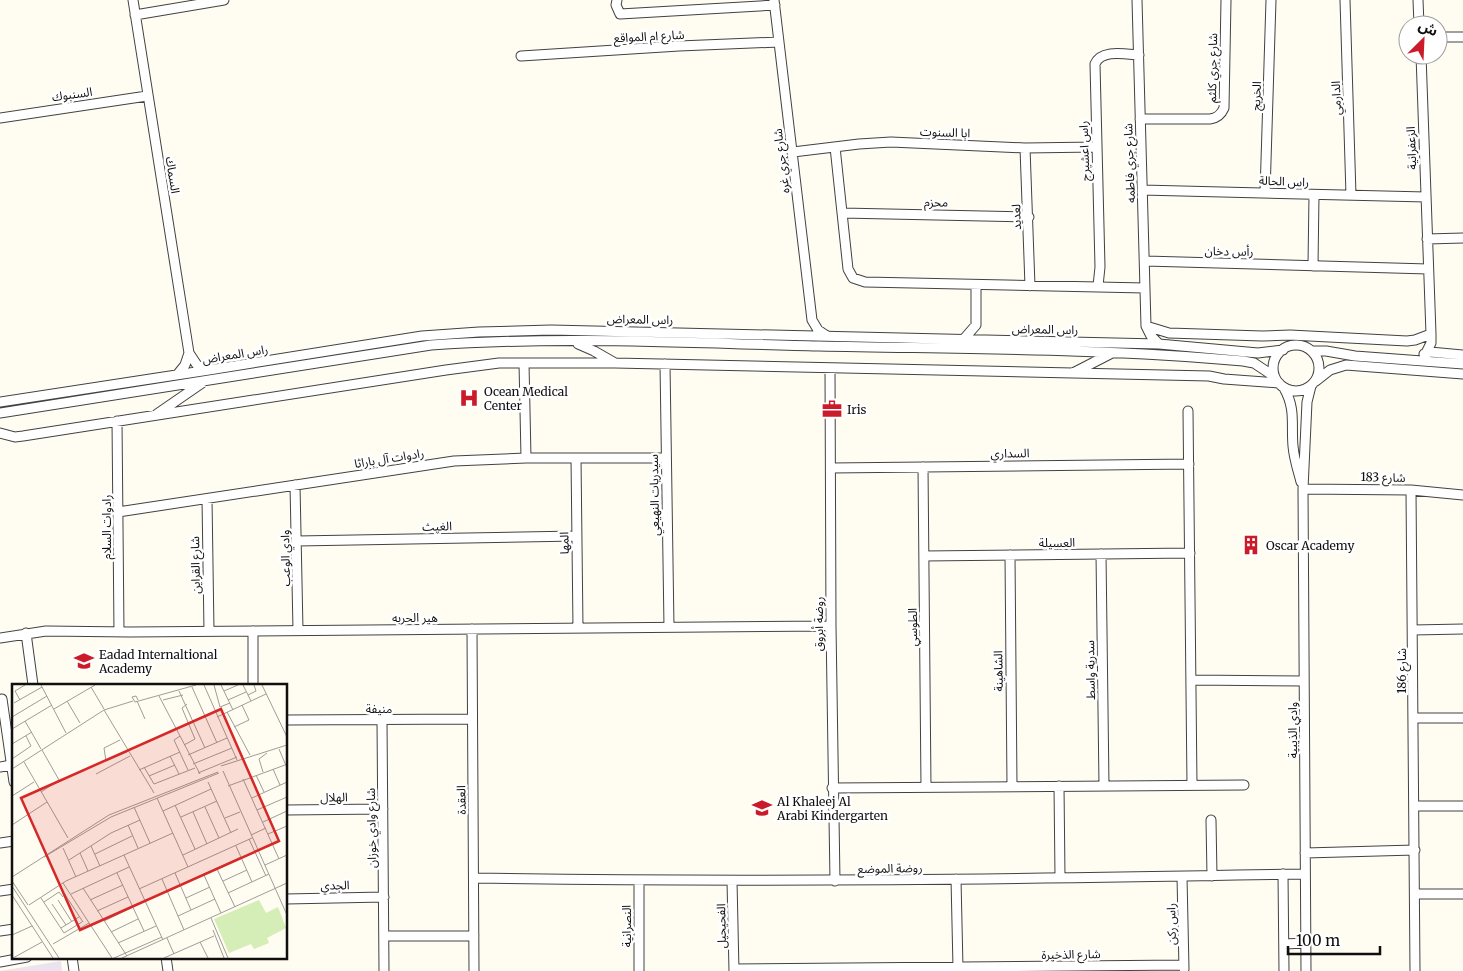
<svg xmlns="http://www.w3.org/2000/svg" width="1463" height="971" font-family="Merriweather,'Noto Sans Arabic',serif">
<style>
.industrial{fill:#ede3ee}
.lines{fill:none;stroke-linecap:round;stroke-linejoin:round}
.minor-casing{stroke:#424242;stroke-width:11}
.minor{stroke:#fff;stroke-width:9}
.labels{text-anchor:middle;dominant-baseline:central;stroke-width:5;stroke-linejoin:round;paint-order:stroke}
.street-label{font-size:12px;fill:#0f0f0f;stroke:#fff}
.poi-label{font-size:12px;fill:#0f0f0f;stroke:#fff;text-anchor:start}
.inset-road{fill:none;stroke:#9f9d97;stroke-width:1}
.view{fill:#d62828;fill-opacity:0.15;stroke:#d62828;stroke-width:2.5}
.inset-edge{fill:none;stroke:#0f0f0f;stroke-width:2.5}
</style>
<rect width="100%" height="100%" fill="#fffcf1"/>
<!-- industrial -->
<path class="industrial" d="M61 961 62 971H0Z"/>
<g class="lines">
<defs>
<path id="minor" d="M133 0 189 353 197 365 209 370
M617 0 616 5 620 14 775 5
M774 0 812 320 818 330 827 336
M1137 0 1146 326 1151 336 1159 344
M1345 0 1351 195
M1418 0 1419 25
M135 15 224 0
M1438 37H1463
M1421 55 1431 334V343L1426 353
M521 56 679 46 779 42
M0 118 147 96
M1140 119H1210C1217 118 1221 115 1224 108L1226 0
M835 147 848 269 853 278 865 282 1145 288
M1025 148 1030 286
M793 152 859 144 891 142 1025 148 1096 147
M1142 190 1426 197
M1265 193 1271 0
M842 213 1029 217
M1427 239 1463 238
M1145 261 1428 269
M1313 266 1314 195
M1098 286 1100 267 1095 64C1101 49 1125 54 1139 55
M1146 326 1169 333 1262 336 1290 335 1407 341 1415 340 1431 334
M963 340 976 325V285
M578 344 594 351 615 363
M1273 368a23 23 0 1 1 46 0a23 23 0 1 1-46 0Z
M1312 351H1326L1355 356 1463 364
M1424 354 1430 352 1463 355
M524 363 526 458
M665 364 669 627
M830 368 831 626 835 881
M1073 373 1110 354
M177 375 185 365 189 353
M1316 381 1330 370 1346 365 1463 374
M1284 388C1296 409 1291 424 1293 446 1294 459 1298 470 1301 482
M0 402 209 370 422 336 479 332 551 330 1159 344 1258 353 1283 350
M1188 411 1192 785
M0 413 431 345C560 336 690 343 819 346 960 349 1102 348 1243 361L1254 363 1275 377
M157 414 202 383
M117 421 119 632
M0 433 15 437 23 436 446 370 499 363H615L1209 376 1224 379 1279 383
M576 458 578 628
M923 467 926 787
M831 468 1189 464
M295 485 298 630
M1303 489 1411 490 1463 495
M1411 490 1415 971
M207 499 209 631
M118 512 454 461 526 458H666
M297 541 577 536
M1101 554 1104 786
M1010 555 1012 786
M924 556 1190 553
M472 629 474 971
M1413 630 1463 629
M253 631V685
M26 633 33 685
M0 638 46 631 130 632 831 626
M1191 680 1304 681
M2 699 14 782
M1414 718H1463
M286 720 472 719
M382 721 384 971
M0 767 11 765
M1059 786 1060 877
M832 788 1244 785
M1415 806H1463
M286 810 383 809
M1211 820 1212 876
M0 843 14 841
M1305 853 1415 850
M1283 874 1284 971
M1182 877 1184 969
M474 878C751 883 1028 879 1305 874
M956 879 958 968
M639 881V971
M732 881 734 971
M0 891 14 889
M1415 894H1463
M286 899 384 897
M0 931 14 929
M384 936H474
M1284 944 1306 943
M72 957 74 971
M166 957 168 971
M0 962 27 957
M734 969 1184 965
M1306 971 1303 489 1307 402 1311 386"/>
</defs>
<!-- minor casing -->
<use href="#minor" class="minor-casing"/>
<!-- minor -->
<use href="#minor" class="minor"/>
</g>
<!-- icons -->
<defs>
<symbol id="hospital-bare" viewBox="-9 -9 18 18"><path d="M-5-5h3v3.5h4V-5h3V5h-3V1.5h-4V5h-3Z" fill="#cb1b2b" stroke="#fff" stroke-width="2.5" paint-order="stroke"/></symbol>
<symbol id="office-bare" viewBox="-9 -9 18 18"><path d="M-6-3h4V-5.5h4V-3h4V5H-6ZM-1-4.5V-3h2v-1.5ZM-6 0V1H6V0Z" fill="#cb1b2b" stroke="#fff" stroke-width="2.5" paint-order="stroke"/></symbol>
<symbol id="building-bare" viewBox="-9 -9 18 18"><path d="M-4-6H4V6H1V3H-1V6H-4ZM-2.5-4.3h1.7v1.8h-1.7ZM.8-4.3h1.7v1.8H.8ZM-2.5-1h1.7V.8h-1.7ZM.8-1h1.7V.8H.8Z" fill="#cb1b2b" stroke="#fff" stroke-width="2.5" paint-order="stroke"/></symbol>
<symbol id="school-bare" viewBox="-9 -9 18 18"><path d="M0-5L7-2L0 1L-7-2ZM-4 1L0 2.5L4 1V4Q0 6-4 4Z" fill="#cb1b2b" stroke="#fff" stroke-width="2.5" paint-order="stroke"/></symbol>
</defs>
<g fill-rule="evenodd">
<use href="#hospital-bare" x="455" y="384" width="28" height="28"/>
<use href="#office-bare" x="818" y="395" width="28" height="28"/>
<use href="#building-bare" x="1237" y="531" width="28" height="28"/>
<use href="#school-bare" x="70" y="647" width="28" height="28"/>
<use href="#school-bare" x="748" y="794" width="28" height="28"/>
</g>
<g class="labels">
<!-- street labels -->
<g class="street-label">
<text transform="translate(649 36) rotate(-3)">شارع ام المواقع</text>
<text transform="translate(1212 68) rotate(-89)">شارع جري كلثم</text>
<text transform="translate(72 94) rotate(-8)">السنبوك</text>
<text transform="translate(1256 96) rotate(-88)">الخريج</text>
<text transform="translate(1336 98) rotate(-92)">الدارمي</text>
<text transform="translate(945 132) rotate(2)">ابا السنوت</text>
<text transform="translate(1411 148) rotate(-92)">الزعفرانية</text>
<text transform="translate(1084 151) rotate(-92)">راس اعشيرج</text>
<text transform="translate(781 161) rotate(-97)">شارع جري غره</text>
<text transform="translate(1129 163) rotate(-92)">شارع جري فاطمه</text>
<text transform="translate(173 175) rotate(81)">السماك</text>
<text transform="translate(1284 181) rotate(2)">راس الحالة</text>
<text transform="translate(936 202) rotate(1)">محزم</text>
<text transform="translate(1016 217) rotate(-92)">لعديد</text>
<text transform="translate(1229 251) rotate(1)">رأس دخان</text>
<text transform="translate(640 319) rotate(1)">راس المعراض</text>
<text transform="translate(1045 329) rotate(1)">راس المعراض</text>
<text transform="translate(235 354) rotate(-9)">راس المعراض</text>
<text transform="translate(1010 453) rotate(-1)">السداري</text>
<text transform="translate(389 458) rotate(-9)">رادوات آل باراثا</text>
<text transform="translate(1383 477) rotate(1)">شارع 183</text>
<text transform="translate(654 495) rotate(-91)">سيدريات النهيعي</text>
<text transform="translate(437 526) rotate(-1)">الغيث</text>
<text transform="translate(106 527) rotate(-90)">رادوات السلام</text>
<text x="1057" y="542">العسيلة</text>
<text transform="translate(564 543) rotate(-91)">المها</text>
<text transform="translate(285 558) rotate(-91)">وادي الوعب</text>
<text transform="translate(195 565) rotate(-91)">شارع القراين</text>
<text x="415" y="617">هير الحربه</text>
<text transform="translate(818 624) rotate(-90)">روضة أبروق</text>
<text transform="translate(912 627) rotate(-90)">الطوسي</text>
<text transform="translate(1090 670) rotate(-91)">سدرية واسط</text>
<text transform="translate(998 671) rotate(-91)">الشاهينة</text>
<text transform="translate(1401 671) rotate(-90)">شارع 186</text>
<text x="379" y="708">منيفة</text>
<text transform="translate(1292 730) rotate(-90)">وادي الذيبية</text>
<text transform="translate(334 797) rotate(-1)">الهلال</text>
<text transform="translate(461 800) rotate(-91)">العقدة</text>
<text transform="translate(371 828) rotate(-91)">شارع وادي خوزان</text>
<text transform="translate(890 868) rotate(-1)">روضة الموضع</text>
<text transform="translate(335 885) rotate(-1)">الجدي</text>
<text transform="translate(1171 924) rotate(-91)">راس ركن</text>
<text transform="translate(626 926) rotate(-90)">النصرانية</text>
<text transform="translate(721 926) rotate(-91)">الفحيحيل</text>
<text transform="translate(1071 954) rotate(-1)">شارع الذخيرة</text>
</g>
<!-- poi labels -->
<g class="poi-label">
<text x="484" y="391">Ocean Medical<tspan x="484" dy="14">Center</tspan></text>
<text x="847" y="409">Iris</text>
<text x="1266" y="545">Oscar Academy</text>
<text x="99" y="654">Eadad Internaltional<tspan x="99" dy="14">Academy</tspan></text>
<text x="777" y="801">Al Khaleej Al<tspan x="777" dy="14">Arabi Kindergarten</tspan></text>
</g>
</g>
<!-- overview -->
<g transform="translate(12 684)">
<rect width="275" height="275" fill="#fffcf1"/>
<path d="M247 216 254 229 266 223 274 244 255 254 257 259 242 265 239 260 217 269 202 235Z" fill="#d5edb7"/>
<path class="inset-road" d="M29 1 54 49M192 1 225 76M202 1 208 23 218 19M209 1 221 26M231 1 239 17M250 1 275 53M79 3 92 25M180 3 205 59M167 7 193 64M212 7 226 1M236 11 244 7 242 1M147 12 188 90M8 16 3 7 13 1M126 16 124 12 120 13 123 18 184 1M151 16 171 11M216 16 234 8M55 17 68 39M125 17 133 35M2 19 30 3M42 25 83 1M92 26 142 109M215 28 238 71M0 33 35 12M205 33 254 10M13 37 29 65M222 43 237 36 230 21M0 45 40 21M168 52 162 56 176 86M108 56 92 64 94 77 115 68M0 60 20 48M172 61 183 55 170 24 175 20M267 65 275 84M176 71 215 54M158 72 167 90M0 75 19 62 14 52M12 78 56 154M181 80 220 64M209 82 275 61M132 83 142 100 183 84M0 85 92 26 121 17M261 85 268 101M127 86 168 68M211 87 275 231M251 88 247 75 255 69M186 89 225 73M84 90 118 72M244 91 252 108M137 92 163 81M231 95 267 175M196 98 219 149M216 102 273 81M29 108 47 96 30 66M0 112 22 98M145 114 176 183M240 114 275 98M163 121 183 165M122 123 138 159M193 123 207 154M245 126 275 113M151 127 199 105M181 128 195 160M169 133 205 117M213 134 228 128M251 138 275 127M0 141 35 118M116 141 126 164M256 150 275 142M239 151 254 144M237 155 254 192M79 162 88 182M224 162 240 198M51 164 64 193M68 169 76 187M83 170 120 152M112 171 151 256M171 171 226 145M32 173 99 133 207 89M57 176 99 149 128 136M253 181 275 171M205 185 223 223M105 189 132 247M163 189 179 226M192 191 209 229M0 193 97 131 206 88M150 195 172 246M0 197 16 221M211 197 235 186M51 199 100 274M168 201 229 173M0 202 47 274M71 204 115 272M127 205 240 154M52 209 71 238M216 209 257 190M59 210 117 183M0 211 41 274M29 214 52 249 70 238M174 214 198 203M46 216 60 238M78 216 111 201M32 218 47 208 51 213M40 220 54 241M17 221 54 197 161 149M85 227 116 213M166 232 203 215M199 234 216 274M92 237 121 223M49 244 67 233M201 246 212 274M99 248 126 235M0 251 20 242M155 254 162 270M188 258 196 274M106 259 144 242M41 260 77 239M1 274 30 258M102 274 150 253M110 274 275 199M152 274 202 252"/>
<path class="view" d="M209 25 267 157 68 246 9 114Z"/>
<rect width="275" height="275" class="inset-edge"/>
</g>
<!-- north arrow -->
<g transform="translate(1423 40) rotate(24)"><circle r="24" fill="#ffffff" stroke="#9f9f9f"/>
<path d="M0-4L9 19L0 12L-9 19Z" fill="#cb1b2b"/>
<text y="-8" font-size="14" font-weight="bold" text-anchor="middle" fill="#0f0f0f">ش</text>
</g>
<!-- scale -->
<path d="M1288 946v8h92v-8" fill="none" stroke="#0f0f0f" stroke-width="2.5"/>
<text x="1296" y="946" font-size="15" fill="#0f0f0f" stroke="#ffffff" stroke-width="4" paint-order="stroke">100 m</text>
</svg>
